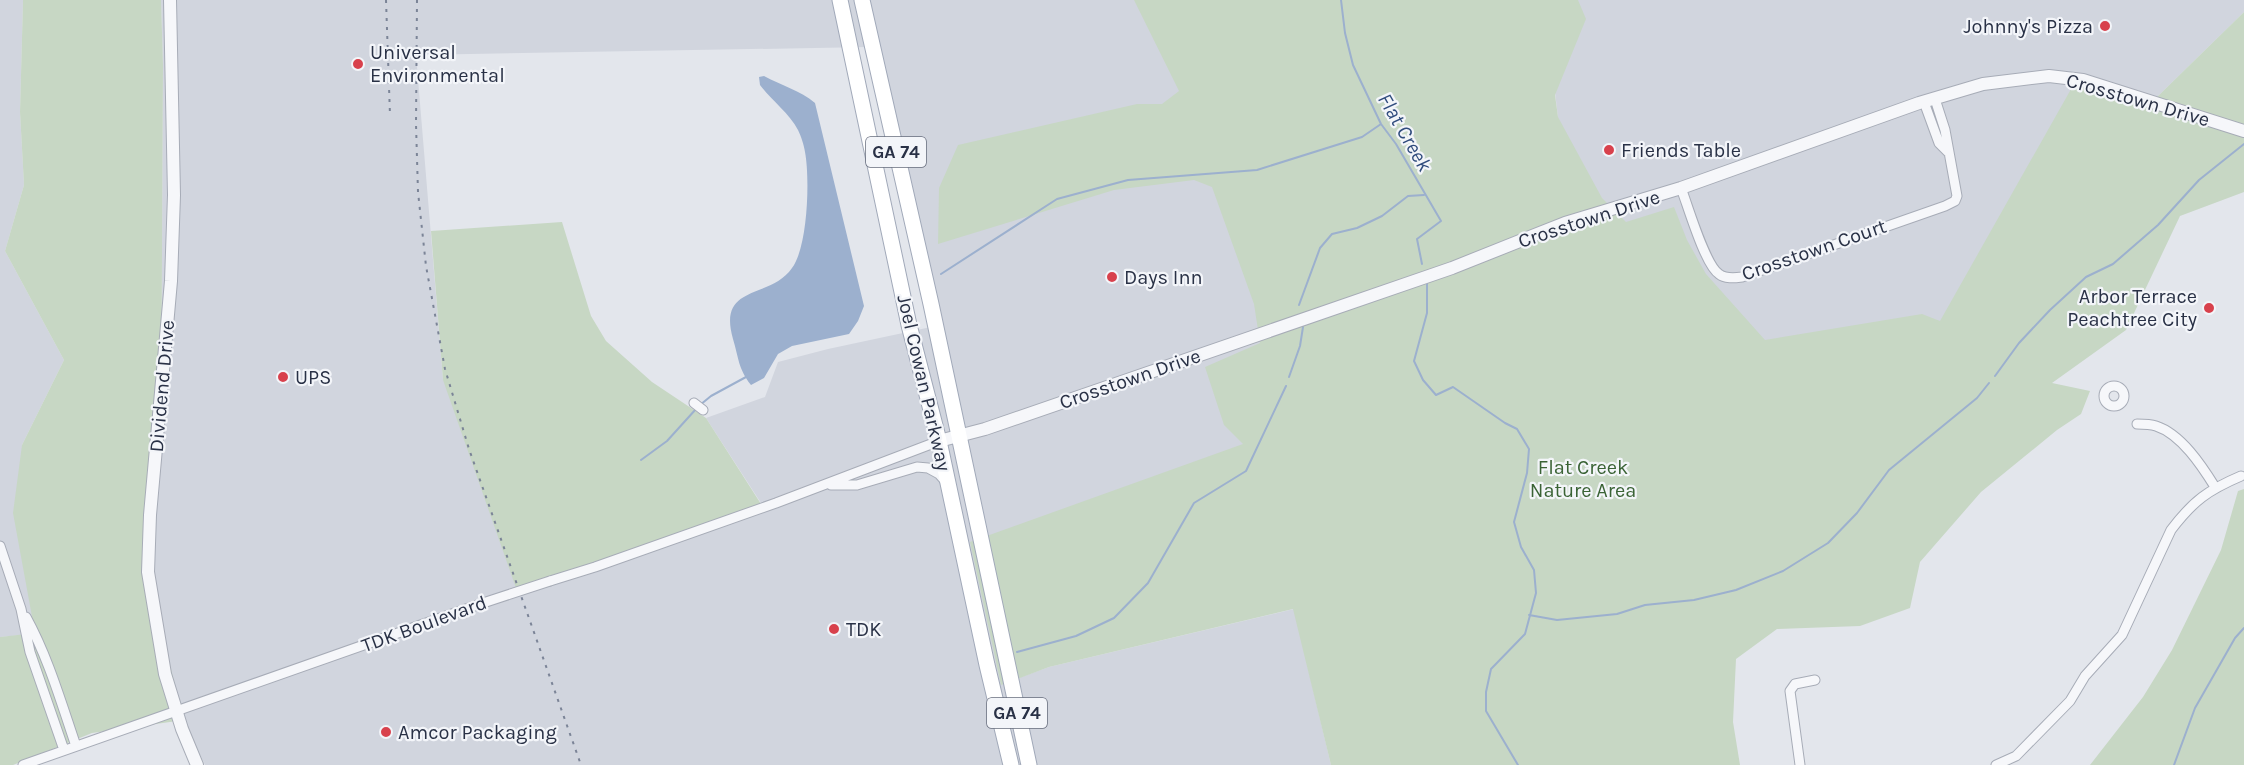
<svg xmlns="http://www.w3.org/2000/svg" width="2244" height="765" font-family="Karla,sans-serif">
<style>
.built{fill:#d1d5de;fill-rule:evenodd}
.green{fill:#c7d7c4}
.water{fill:#9cb0ce}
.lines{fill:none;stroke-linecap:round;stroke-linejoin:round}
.stream{stroke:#9cb0ce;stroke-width:2}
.minor-casing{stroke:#a7acb7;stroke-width:11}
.tertiary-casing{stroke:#a7acb7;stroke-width:14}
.primary-casing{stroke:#a1a9b9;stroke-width:17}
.minor{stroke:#f6f7fa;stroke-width:9}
.tertiary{stroke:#f6f7fa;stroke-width:12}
.primary{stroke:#fff;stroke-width:15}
.rail{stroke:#7b8497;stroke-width:2;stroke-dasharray:3 6;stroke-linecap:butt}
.minor-bridge-casing{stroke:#a7acb7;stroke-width:11;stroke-linecap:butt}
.minor-bridge{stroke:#f6f7fa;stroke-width:9}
.poi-dot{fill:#d8414c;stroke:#f3f5f9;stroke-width:2}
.labels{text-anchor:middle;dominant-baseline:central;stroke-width:4.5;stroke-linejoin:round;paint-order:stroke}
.shield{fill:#f3f5f9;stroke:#666c7c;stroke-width:1.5}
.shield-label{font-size:18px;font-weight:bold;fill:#293146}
.poi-label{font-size:20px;fill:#293146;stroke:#f3f5f9;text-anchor:start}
.street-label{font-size:20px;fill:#293146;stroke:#f3f5f9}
.park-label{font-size:20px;fill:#3a6335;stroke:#f3f5f9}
.water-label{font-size:21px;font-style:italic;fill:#304c7d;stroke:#f3f5f9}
</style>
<rect width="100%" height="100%" fill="#e3e6ec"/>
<!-- built -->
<path class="built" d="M0 0H23L20 112 24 185 5 251 64 360 22 445 35 634 0 637Z
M161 0H1148L1302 423 1002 684 1049 667 1294 609 1331 765H205L184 720 149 582 161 442 163 65ZM868 47 931 327 828 349 778 362 765 397 706 418 761 503 443 380 416 55Z
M1544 0H2244V12L2157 97 1922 355 1761 357 1571 226Z"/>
<!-- green -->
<path class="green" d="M23 0H161L163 65 161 442 149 582 184 720 92 733 13 765H0V637L35 633 13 513 22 445 64 360 5 251 24 185 20 112Z
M1134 0H1578L1586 19 1555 95 1558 117 1602 198 1626 222 1674 207 1687 240 1706 274 1765 340 1922 314 1940 321 2075 82 2157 97 2244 12V192L2180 216 2126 330 2052 383 2090 391 2081 414 2057 430 1981 492 1920 562 1910 608 1860 626 1777 629 1736 659 1733 722 1740 765H1331L1293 609 1049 667 1001 685 970 542 1243 444 1224 425 1205 367 1260 343 1254 304 1212 187 1194 180 1114 190 938 244 939 188 958 145 1137 104H1162L1179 91Z
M562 222 591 316 606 341 652 382 706 418 761 504 517 591 443 380 431 231Z
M2244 489V765H2090L2143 697 2172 650 2221 550 2238 491Z"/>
<!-- water -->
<path class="water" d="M764 76C782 86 800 90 815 103L864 306 858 321 849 334 792 346 778 354 764 378 751 385C738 368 739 359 733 339 717 283 770 300 792 268 808 247 810 178 805 152 804 145 801 136 798 130 789 113 771 100 760 85L759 77Z"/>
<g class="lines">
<!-- stream -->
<path class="stream" d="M1341 0 1345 33 1353 65 1381 124 1396 144 1441 221 1417 239 1422 264
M941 274 1057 199 1128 180 1257 170 1362 137 1381 124
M1427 282V313L1414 361 1423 380 1436 395 1453 387 1505 423 1517 429 1529 449 1527 473 1514 522 1521 547 1534 570 1536 593 1525 634 1491 669 1486 692V711L1518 765
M1299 305 1320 248 1332 234 1357 228 1382 216 1408 196 1424 195
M1995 376 2019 343 2050 310 2086 277 2113 264 2158 225 2199 180 2244 144
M1289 377 1300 346 1303 327
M700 405 711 396 746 377
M641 460 667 441 696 409
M1529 615 1557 620 1617 614 1645 605 1694 600 1736 590 1783 571 1828 543 1857 513 1889 470 1977 398 1989 383
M1017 652 1076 636 1114 618 1148 583 1194 503 1246 471 1286 386
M2174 765 2195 708 2235 638 2244 628"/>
<defs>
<path id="minor" d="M1924 102 1939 143 1949 153
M1681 188C1688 206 1705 265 1719 274 1725 279 1734 278 1742 277L1945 206 1955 201 1957 196 1945 130 1935 99
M2104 396a10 10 0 1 1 20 0a10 10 0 1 1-20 0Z
M694 403 703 410
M2137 424C2143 424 2150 424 2156 426 2181 434 2202 466 2215 487
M831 485H857L917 467 928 468 939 474 947 483
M0 546 21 609 30 652 64 750
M550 581 595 567 776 503 939 441
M26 617C48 657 61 702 76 746
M23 765 483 603
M1800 765 1790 691 1795 684 1815 680
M1996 765 2016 756 2070 701 2085 676 2122 635 2171 530C2193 501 2208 490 2241 476"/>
<path id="tertiary" d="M170 0 174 195 171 281 150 515 148 572 165 674 182 729 197 765
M939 441 985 429 1452 268 1565 223 1681 188 1919 103 1983 84 2049 76 2083 80 2244 131"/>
<path id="primary" d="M840 0 909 325 939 441 987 665 1011 765
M862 0 931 304 1029 765"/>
</defs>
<!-- minor casing -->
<use href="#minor" class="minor-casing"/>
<!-- tertiary casing -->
<use href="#tertiary" class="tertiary-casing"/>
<!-- primary casing -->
<use href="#primary" class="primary-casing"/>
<!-- minor -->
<use href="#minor" class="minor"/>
<!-- tertiary -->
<use href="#tertiary" class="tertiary"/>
<!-- primary -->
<use href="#primary" class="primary"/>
<!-- rail -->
<path class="rail" d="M386 0 390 115
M417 0 416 124 418 192 426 266 445 369 469 449 581 765"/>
<defs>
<path id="minor-bridge" d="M483 603 550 581"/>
</defs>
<!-- minor-bridge casing -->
<use href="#minor-bridge" class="minor-bridge-casing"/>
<!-- minor-bridge -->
<use href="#minor-bridge" class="minor-bridge"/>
</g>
<!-- markers -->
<g class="poi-dot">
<circle cx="2105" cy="26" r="6"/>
<circle cx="358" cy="64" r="6"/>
<circle cx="1609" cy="150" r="6"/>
<circle cx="1112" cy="277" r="6"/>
<circle cx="2209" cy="308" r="6"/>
<circle cx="283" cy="377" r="6"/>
<circle cx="834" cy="629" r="6"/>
<circle cx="386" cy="732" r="6"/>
</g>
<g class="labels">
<!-- shield labels -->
<g class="shield">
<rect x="866" y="137" width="60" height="30" rx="4.5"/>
<rect x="987" y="698" width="60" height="30" rx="4.5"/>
</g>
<g class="shield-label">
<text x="896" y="152">GA 74</text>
<text x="1017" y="713">GA 74</text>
</g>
<!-- poi labels -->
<g class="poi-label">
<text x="2093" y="26" text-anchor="end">Johnny's Pizza</text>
<text x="370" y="52">Universal<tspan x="370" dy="23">Environmental</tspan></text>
<text x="1621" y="150">Friends Table</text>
<text x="1124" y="277">Days Inn</text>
<text x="2197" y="296" text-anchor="end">Arbor Terrace<tspan x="2197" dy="23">Peachtree City</tspan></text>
<text x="295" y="377">UPS</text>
<text x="846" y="629">TDK</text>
<text x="398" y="732">Amcor Packaging</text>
</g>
<!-- street labels -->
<g class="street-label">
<text transform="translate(2138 100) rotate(16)">Crosstown Drive</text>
<text transform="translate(1589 219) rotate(-18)">Crosstown Drive</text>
<text transform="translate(1814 250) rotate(-19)">Crosstown Court</text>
<text transform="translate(1130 379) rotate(-19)">Crosstown Drive</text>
<text transform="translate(924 383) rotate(77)">Joel Cowan Parkway</text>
<text transform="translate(162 386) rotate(-85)">Dividend Drive</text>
<text transform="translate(424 624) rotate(-20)">TDK Boulevard</text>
</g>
<!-- park labels -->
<g class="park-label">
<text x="1583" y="467">Flat Creek<tspan x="1583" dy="23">Nature Area</tspan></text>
</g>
<!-- water labels -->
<g class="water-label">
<text transform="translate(1405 132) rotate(60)">Flat Creek</text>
</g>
</g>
</svg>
